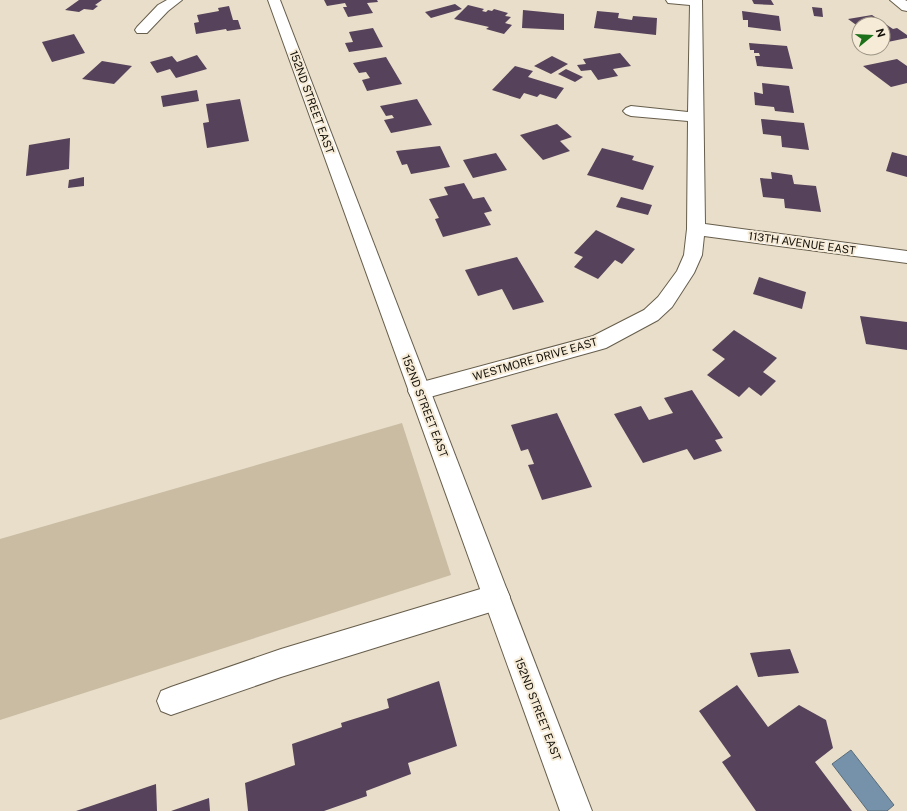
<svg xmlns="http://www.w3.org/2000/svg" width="907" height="811" font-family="'Public Sans',sans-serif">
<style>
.green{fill:#c9bca3}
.water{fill:#7692aa;stroke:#586b79}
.building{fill:#56425a}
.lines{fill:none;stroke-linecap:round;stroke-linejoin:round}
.minor-casing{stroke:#665d4b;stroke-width:2}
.major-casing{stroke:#665d4b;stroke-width:2}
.minor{fill:#fff;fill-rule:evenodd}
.major{fill:#fff;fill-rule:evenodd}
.labels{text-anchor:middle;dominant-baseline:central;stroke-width:4;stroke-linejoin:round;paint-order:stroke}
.street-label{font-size:11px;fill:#120f08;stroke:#f6ebd7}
</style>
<rect width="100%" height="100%" fill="#e9deca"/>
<!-- green -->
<path class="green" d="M402 423 451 575 0 720V539Z"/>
<!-- water -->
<path class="water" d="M851 750 894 805 887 811H868L832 764Z"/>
<!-- building -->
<path class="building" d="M79 0H102L95 5 98 6 93 10 84 9 79 12 65 10Z
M324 0H377L378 2 367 3 373 13 348 17 343 7H347L345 3 327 6Z
M752 0H771L774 5 754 4Z
M455 4 462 9 431 18 425 12Z
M468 5 484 9 482 11 486 12 488 10 492 11 494 9 508 13 505 16 511 17 505 23 512 25 504 34 486 29 489 27 454 19Z
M229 6 233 20H238L241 29 227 31 226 29 196 34 194 23 199 22 197 15 219 11 218 8Z
M812 7 822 8 823 17 814 16Z
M523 10 564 14V30L522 28Z
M597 11 619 13 618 18 632 20 633 16 657 18 656 35 594 28Z
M742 11 779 16 781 31 748 27V20H743Z
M872 15 893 29 897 28 907 35V38L883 43V24H859V27L848 19Z
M373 28 383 47 349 52 345 43 353 42 349 32Z
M74 34 85 53 52 62 42 42Z
M749 43 787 46 793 69 757 66 755 56H760L759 53H754V50H750Z
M620 53 631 66 613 69 618 76 598 80 591 70 581 71 577 65 586 64 583 59Z
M197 55 207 69 176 78 170 69 157 73 150 62 172 56 177 62Z
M552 56 568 64 551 74 534 66Z
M386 57 402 84 367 91 362 80 370 78 366 72 359 73 353 63Z
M897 59 907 66V83L891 87 863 66Z
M102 61 132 66 114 84 82 79Z
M515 66 533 71 528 77 564 88 556 99 540 94 537 97 524 93 520 99 492 90Z
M566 69 583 77 575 82 558 74Z
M762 83 789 86 794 113 775 111 774 107 755 105 754 92 763 94Z
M197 90 199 101 163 107 161 96Z
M240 99 249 141 207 148 203 123 209 122 206 104Z
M417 99 432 125 391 133 384 120 394 118 392 115 386 116 380 106Z
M761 119 804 123 809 150 782 147 781 136 763 134Z
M557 124 572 137 560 141 570 151 543 160 520 135Z
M70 138 69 169 26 176 29 145Z
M440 146 450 167 411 174 407 164 402 165 396 151Z
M602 148 634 156 632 160 654 166 643 190 587 175Z
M892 152 907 156V177L886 171Z
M496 153 507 170 473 178 463 160Z
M771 172 792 175 794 184 816 186 821 212 785 208 784 199 763 197 760 178 772 179Z
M84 177V186L68 188 69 180Z
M464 183 473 199 484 197 492 211 484 213 491 225 443 237 435 219 439 218 429 199 448 195 444 187Z
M621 197 652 205 648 215 616 207Z
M596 230 635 249 622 264 615 260 598 279 574 267 583 257 574 253Z
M517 257 544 302 513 310 502 289 478 296 465 270Z
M759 277 806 292 802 309 753 294Z
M860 316 907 322V350L866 344Z
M734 330 777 358 763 372 776 381 761 396 749 387 739 397 707 375 725 359 712 350Z
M692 390 723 438 715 440 722 451 694 460 687 449 643 463 614 414 641 406 649 420 673 413 664 398Z
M557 413 592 487 542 500 528 465 534 464 528 449 521 451 511 425Z
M790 649 799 673 758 677 750 653Z
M439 681 457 746 408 763 411 774 366 791 367 796 324 811H248L245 783 295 765 292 744 342 727 341 723 389 708 387 699Z
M737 685 768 727 799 705 826 720 833 748 815 762 852 811H756L722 762 731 756 699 711Z
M156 784 157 811H76Z
M209 798 210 811H171Z"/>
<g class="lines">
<defs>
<path id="minor" d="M167 0H182L168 11 147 33H137L135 30 137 27 158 5Z
M666 0H702L705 224 907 251V263L704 236 702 255 694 273 672 307 658 320 606 348 599 350 419 400 411 397 408 391 411 385 593 336 644 310 658 297 677 271 684 255 687 229 688 121 631 116 626 114 623 111 626 108 631 106 688 112 690 5 668 3Z
M890 0H905L907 1V11L902 10Z
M497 584 506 588 510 597 506 606 497 610 281 677 171 715 161 711 157 701 161 691 171 687 281 649Z"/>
<path id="major" d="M268 0H280L592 811H560Z"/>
</defs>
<!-- minor casing -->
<use href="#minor" class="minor-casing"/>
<!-- major casing -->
<use href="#major" class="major-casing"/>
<!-- minor -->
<use href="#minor" class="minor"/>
<!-- major -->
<use href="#major" class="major"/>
</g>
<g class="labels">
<!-- street labels -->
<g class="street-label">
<text transform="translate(312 102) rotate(70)">152ND STREET EAST</text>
<text transform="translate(802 243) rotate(8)">113TH AVENUE EAST</text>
<text transform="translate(535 359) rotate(-16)">WESTMORE DRIVE EAST</text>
<text transform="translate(425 406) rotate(69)">152ND STREET EAST</text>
<text transform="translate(538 709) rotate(69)">152ND STREET EAST</text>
</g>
</g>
<!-- north arrow -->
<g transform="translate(871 36) rotate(72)"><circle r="19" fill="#f6ebd7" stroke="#9b9384"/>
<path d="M0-3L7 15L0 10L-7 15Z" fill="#1c701a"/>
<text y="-6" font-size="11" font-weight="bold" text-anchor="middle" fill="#120f08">N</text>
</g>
</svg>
